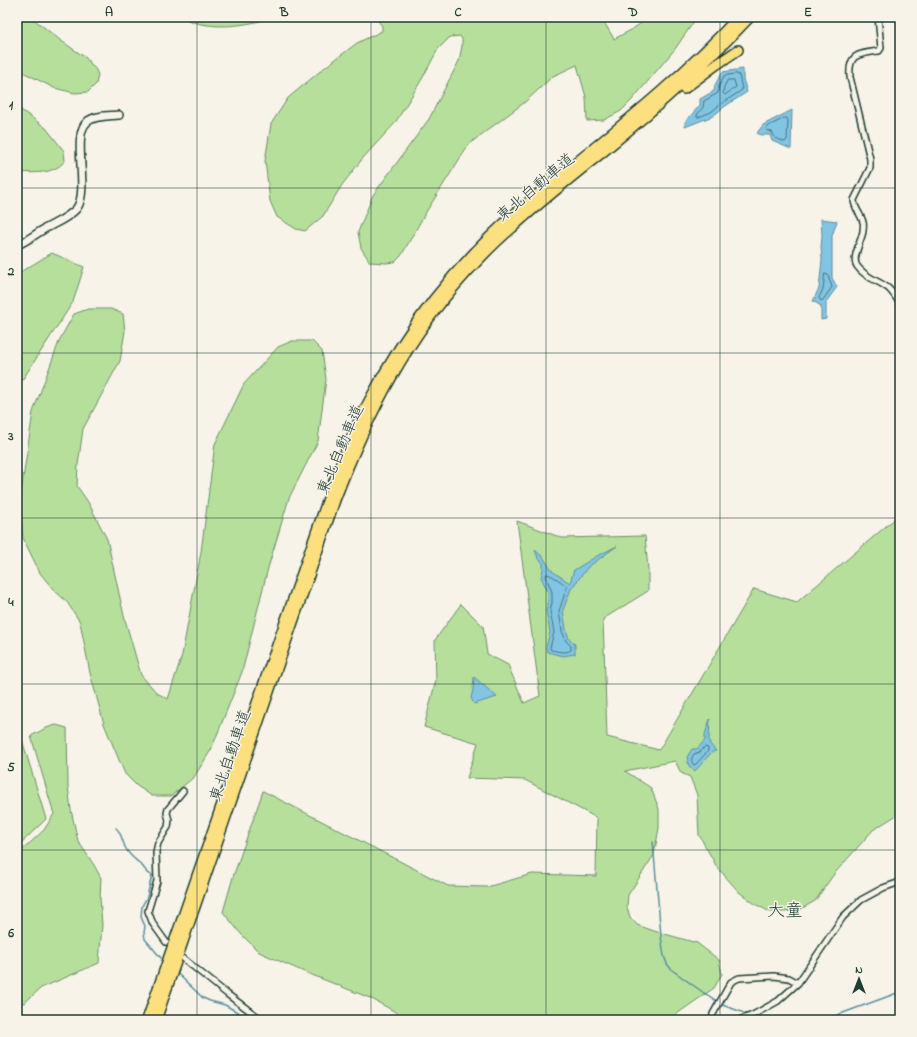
<svg xmlns="http://www.w3.org/2000/svg" width="917" height="1037" font-family="'Indie Flower','Klee One',sans-serif">
<style>
.green{fill:#b7df9c;stroke:#6b8e68}
.water{fill:#82c4e3;stroke:#5a8e9d}
.lines{fill:none;stroke-linecap:round;stroke-linejoin:round}
.shore{stroke:#47737a;stroke-width:1}
.stream{stroke:#5a8e9d;stroke-width:1.5}
.street-casing{stroke:#1f3d34;stroke-width:8}
.secondary-casing{stroke:#1f3d34;stroke-width:10}
.highway-casing{stroke:#1f3d34;stroke-width:12}
.street{stroke:#f7f3e8;stroke-width:5}
.secondary{stroke:#f7f3e8;stroke-width:7}
.highway{stroke:#fce080;stroke-width:9}
.grid{fill:none;stroke:#1f3d34;stroke-width:1;stroke-opacity:0.55}
.labels{text-anchor:middle;dominant-baseline:central;stroke-width:3;stroke-linejoin:round;paint-order:stroke}
.street-label{font-size:16px;fill:#1f3d34;stroke:#f7f3e8}
.quarter-label{font-size:18px;fill:#1f3d34;stroke:#f7f3e8}
.neatline{fill:none;stroke:#1f3d34;stroke-width:1.5}
.grid-label{font-size:13px;text-anchor:middle;font-weight:bold;fill:#1f3d34}
</style>
<rect width="100%" height="100%" fill="#f7f3e8"/>
<filter id="ink" filterUnits="userSpaceOnUse"><feTurbulence type="fractalNoise" baseFrequency=".025" numOctaves="2"/><feDisplacementMap in="SourceGraphic" scale="8" xChannelSelector="R" yChannelSelector="G"/><feConvolveMatrix kernelMatrix="1 2 1 2 8 2 1 2 1" color-interpolation-filters="sRGB"/></filter>
<g filter="url(#ink)">
<!-- green -->
<path class="green" d="M17 17H31L60 40 86 58 96 70 98 75 96 84 88 92 75 93 54 88 17 69Z
M184 17H275C251 24 226 29 201 24 194 22 189 22 184 17Z
M375 17H601L614 39 631 30 650 17H697L675 49 632 100 621 111 604 120 587 121 586 97 577 65 553 76 525 102 469 144 426 212 401 256 395 262 386 263 370 262 361 248 358 232 373 195 429 119 459 61 462 46V39L460 36 450 37 438 49 422 79 395 123 363 158 342 185 323 216 305 231 296 229 277 217 270 201 265 161 271 124 288 98 324 68 357 43 382 31V26Z
M17 107 46 128 64 151 65 161C63 163 60 166 58 167 48 174 28 173 17 172Z
M52 253 84 267 73 302 17 388V274Z
M88 309H111L123 314 125 331 120 361 83 429 78 465 77 486 88 502 107 539 124 616 141 675 157 693 168 699 182 655 201 552 215 444 244 384 278 347 292 341H312L322 351 326 379 318 441 289 498 268 568 242 672 211 750 194 777 171 796H152L137 786 125 774 104 724 90 673 80 622 67 602 53 589 40 573 23 538 20 499 33 412 60 339 74 314Z
M900 502V813L873 830 834 874 815 901 799 910 784 912H770L755 904 739 892 717 867 699 835 697 795 690 777 681 773 675 761 625 771 651 788 659 809V828L654 855 628 895 627 907 630 917 637 925 654 931 697 943 719 960 722 974 714 988 668 1020H403L401 1015 370 998 302 971 259 952 241 934 223 912 233 877 263 791 448 886 487 887 532 874 596 876 597 818 525 780 467 778 478 743 424 727 436 680 435 640 461 604 483 626 487 654 508 665 524 703 540 696 517 521 562 538 645 536 648 569V591L603 619 607 737 659 750 754 589 797 602 898 516Z
M17 723 46 819 17 847Z
M56 725 67 728 68 786 71 810 78 841 94 865 101 878 100 898 102 925 99 963 41 988 24 1003 17 1002V855L44 830 54 814 31 736 46 728Z"/>
<!-- water -->
<path class="water" d="M743 69V79L747 92 724 107 713 116 685 127V122L700 105V99L714 91 715 85 722 72Z
M792 110 791 149 772 141 770 135H761L757 133 763 125Z
M821 219 837 221 832 236V278L837 287 826 302V319L821 320V306L813 301 819 288 822 260 821 247 822 236Z
M617 546 588 567 571 589 563 610 566 629 569 639 575 644V654L563 656 547 652 546 647 550 632 546 611 548 603V592L541 577 543 569V563L538 558 535 550 543 557 552 571 570 583 574 570 597 556Z
M474 677 497 697 474 704 471 698 473 690Z
M710 719 709 739 710 744 716 751 712 752 695 771 689 766 687 757 692 749H697L705 740V734Z"/>
<g class="lines">
<!-- shore -->
<path class="shore" d="M737 74 739 75 742 89V90L721 104 711 112 699 117H697V115L703 107 704 101 718 93 719 86 724 76Z
M728 80H734L736 87 725 95 723 93 724 87Z
M785 118H787L788 120 787 140 785 142 775 138 772 132 767 130 766 129 767 127Z
M825 274 828 275 829 279 832 287 823 300 821 301 819 298 823 289Z
M547 574C554 576 562 582 567 587L559 611 562 631 566 641 571 646V650C565 654 558 651 551 650L550 648 554 632 550 611 552 603V592L546 577Z
M705 747 708 748V751L696 764 694 765C690 761 692 757 694 754L700 752Z"/>
<!-- stream -->
<path class="stream" d="M116 828C122 833 122 842 126 849 131 859 143 863 147 873L152 875 147 897 142 906 141 917 145 926 144 933 145 939 161 958
M653 842 661 936 664 956 667 964 672 970 704 993 725 1006 742 1012 748 1016
M178 974 203 998 210 1001 225 1005 239 1013 248 1020
M824 1020 900 992"/>
<defs>
<path id="street" d="M878 17 881 48 879 51C859 54 848 53 850 77L870 159V168L854 200C854 208 861 214 863 222 864 224 863 229 863 231 862 240 851 258 857 266 865 278 880 281 889 289 894 294 897 299 900 304
M166 942 153 924 148 911 157 881 156 852 158 843 168 827 169 820 167 813 168 809 183 791
M184 959 227 994 262 1020
M712 1020 713 1014 731 982 739 978 774 976 789 978 798 983
M739 1020 753 1015 778 1001 798 983 843 917 861 900 883 888 900 882"/>
<path id="secondary" d="M17 245C25 242 33 236 41 231 52 224 68 219 77 208 90 189 71 136 87 122 94 115 109 116 119 115"/>
<path id="highway" d="M684 89 716 65 738 50
M147 1020 333 484C343 456 354 429 368 403 407 327 455 266 519 210 593 147 672 89 738 17
M156 1020 335 500C365 421 404 342 461 279 477 261 494 243 512 228 541 201 573 176 604 151 655 109 705 65 750 17"/>
</defs>
<!-- street casing -->
<use href="#street" class="street-casing"/>
<!-- secondary casing -->
<use href="#secondary" class="secondary-casing"/>
<!-- highway casing -->
<use href="#highway" class="highway-casing"/>
<!-- street -->
<use href="#street" class="street"/>
<!-- secondary -->
<use href="#secondary" class="secondary"/>
<!-- highway -->
<use href="#highway" class="highway"/>
</g>
</g>
<!-- grid -->
<path class="grid" d="M197 17V1020M371 17V1020M546 17V1020M720 17V1020M17 188H900M17 353H900M17 518H900M17 684H900M17 850H900"/>
<g class="labels">
<!-- street labels -->
<g class="street-label">
<text transform="translate(536 188) rotate(-40)">東北自動車道</text>
<text transform="translate(341 450) rotate(-67)">東北自動車道</text>
<text transform="translate(231 756) rotate(-71)">東北自動車道</text>
</g>
<!-- quarter labels -->
<g class="quarter-label">
<text x="785" y="912">大童</text>
</g>
</g>
<!-- margin -->
<rect width="917" height="1037" fill="none" stroke="#f7f3e8" stroke-width="44"/>
<!-- north arrow -->
<g transform="translate(859 979)" stroke="#f7f3e8" stroke-width="3" paint-order="stroke">
<path d="M0-3L7 15L0 10L-7 15Z" fill="#1f3d34"/>
<text y="-6" font-size="11" font-weight="bold" text-anchor="middle" fill="#1f3d34">N</text>
</g>
<rect x="22" y="22" width="873" height="993" class="neatline"/>
<g class="grid-label">
<text x="109" y="16">A</text>
<text x="284" y="16">B</text>
<text x="458" y="16">C</text>
<text x="633" y="16">D</text>
<text x="808" y="16">E</text>
<text x="11" y="109">1</text>
<text x="11" y="275">2</text>
<text x="11" y="440">3</text>
<text x="11" y="606">4</text>
<text x="11" y="771">5</text>
<text x="11" y="937">6</text>
</g>
</svg>
